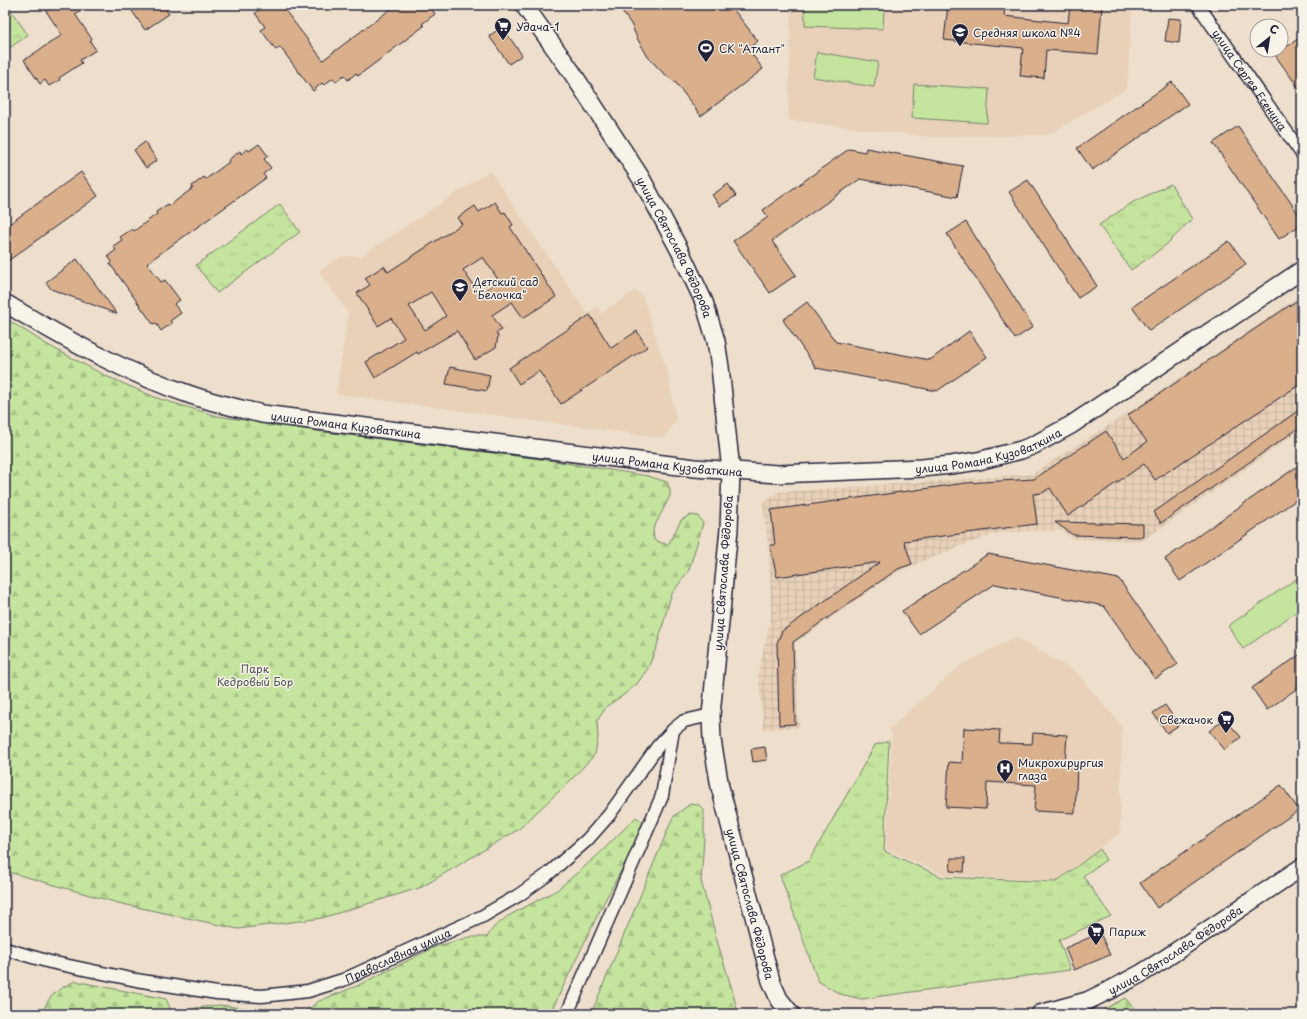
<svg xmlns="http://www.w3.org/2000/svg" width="1307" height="1019" font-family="'Playpen Sans',sans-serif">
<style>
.built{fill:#e8d1b8}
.industrial{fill:url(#industrial-grid)}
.grass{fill:url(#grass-tufts);stroke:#74836c}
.forest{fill:url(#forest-firs);stroke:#74836c}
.pitch{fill:#c5e49d;stroke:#74836c}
.building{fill:#daaf8b;stroke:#22223b;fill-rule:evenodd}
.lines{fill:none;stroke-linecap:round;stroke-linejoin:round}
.street-casing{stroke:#22223b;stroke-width:15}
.secondary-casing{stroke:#22223b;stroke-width:20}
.street{stroke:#f7f3e8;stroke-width:12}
.secondary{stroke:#f7f3e8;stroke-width:17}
.labels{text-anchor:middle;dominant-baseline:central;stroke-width:3;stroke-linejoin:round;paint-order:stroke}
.poi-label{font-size:11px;fill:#22223b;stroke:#f7f3e8;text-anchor:start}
.street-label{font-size:11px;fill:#22223b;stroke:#f7f3e8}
.park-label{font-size:11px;fill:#4b5254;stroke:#f7f3e8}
</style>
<defs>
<pattern id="industrial-grid" width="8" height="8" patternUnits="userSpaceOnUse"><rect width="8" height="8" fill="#e8d1b8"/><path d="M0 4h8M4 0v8" fill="none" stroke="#c7b39f"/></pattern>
<pattern id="grass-tufts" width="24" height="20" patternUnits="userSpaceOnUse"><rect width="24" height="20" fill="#c5e49d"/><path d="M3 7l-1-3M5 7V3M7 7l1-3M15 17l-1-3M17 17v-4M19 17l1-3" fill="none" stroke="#a9c388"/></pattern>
<pattern id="forest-firs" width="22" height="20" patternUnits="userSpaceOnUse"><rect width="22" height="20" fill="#c5e49d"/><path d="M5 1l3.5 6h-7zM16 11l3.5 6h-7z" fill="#a9c388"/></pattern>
</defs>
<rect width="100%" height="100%" fill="#eedfcc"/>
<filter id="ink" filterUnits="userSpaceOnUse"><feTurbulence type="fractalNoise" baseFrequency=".025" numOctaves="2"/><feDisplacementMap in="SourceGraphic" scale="8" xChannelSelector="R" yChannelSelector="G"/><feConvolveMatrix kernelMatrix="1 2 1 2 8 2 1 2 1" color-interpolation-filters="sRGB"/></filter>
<g filter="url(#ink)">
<!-- built -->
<path class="built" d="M791 5H1132L1127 89 1048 135 929 137 788 120Z
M490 171 587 313 597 307 601 313 635 291 643 296 669 378 676 421 663 438 336 394 348 313 319 271 341 256H361Z
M1015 637 1075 671 1122 726 1120 833 1056 881 944 875 886 849 892 732 889 729 961 665Z"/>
<!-- industrial -->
<path class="industrial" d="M1302 295V429L1144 540 1072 539 1062 530 1001 532 958 547 899 571 795 643 799 728 764 729 758 673 771 617 769 557 763 502 778 492 1032 474 1134 409Z"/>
<!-- grass -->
<path class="grass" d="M5 5H7L28 35 5 51Z
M1171 184 1192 219 1167 244 1150 257 1131 270 1099 225 1133 202Z
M280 204 300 232 217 293 196 265Z
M889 741 884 851 942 877 1056 882 1100 849 1106 860 1083 876 1111 916 1059 940 1070 970 861 999 840 994 818 981 780 875 809 861 875 745Z"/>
<!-- forest -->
<path class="forest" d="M5 318 46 344 106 376 157 398 217 416 317 431 547 460 648 476 667 482 670 490V496L653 529 654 540 668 545 681 520 690 515 698 516 703 523 689 570 671 595 657 646 648 668 637 684 622 696 607 706 597 721 598 738 595 754 573 778 519 829 422 887 322 918 238 929 118 903 5 871Z
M690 804 699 805 704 810V839L701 881 718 944 731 986 738 1014H591L673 817Z
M636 817 644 823 632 850 600 910 550 1014H302L319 1001 357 986 435 947 469 937H487L494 927 508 916 557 890 598 855Z
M75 981 166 999 170 1008 169 1014H42C49 994 57 990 75 981Z
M1125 998 1137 1012V1014H1096Z
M219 1005 282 1013 283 1014H190L195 1008Z"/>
<!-- pitch -->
<path class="pitch" d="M805 5H884L883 29 805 26Z
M817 52 878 62 874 87 813 77Z
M914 84 989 89 987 123 912 118Z
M1296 579 1302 587V608L1243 649 1228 626Z"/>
<!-- building -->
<path class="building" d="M42 5H88L75 14 92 39 90 41 96 50 80 60 82 63 59 78 60 80 49 86 45 80 40 84 24 60 62 35Z
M128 5H163L169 14 145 30Z
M265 5H281L323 60 396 5H429L435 14 422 24 424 26 358 76 356 73 348 80 344 75 336 82 333 78 324 85 322 83 313 91 280 47 276 50 261 30 265 27 255 13Z
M617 5H730L758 41 748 49 763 69 701 116 676 83 662 72 648 57 638 40 631 24Z
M948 5H1005L1004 16 1068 23 1070 5H1102L1098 54 1046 50 1044 78 1020 76 1023 48 944 40Z
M1168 18 1181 19 1179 43 1165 41Z
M502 27 522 55 509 64 489 36Z
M1302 36V93L1275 55Z
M1172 82 1188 104 1092 170 1077 148Z
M1238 126 1302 219V224L1279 239 1213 143Z
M145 142 157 160 146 168 134 150Z
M259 144 268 156 264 159 271 168 263 174 266 178 147 263 161 282 165 280 180 300 174 304 181 313 170 321 172 323 161 331 156 323 153 324 110 264 112 262 108 256 116 250 113 246 122 240 120 237 132 229 134 231 157 214 156 212 168 204 169 206 193 188 192 186 204 177 206 179 229 162 228 160 240 151 241 154 247 149 249 151Z
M866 148 963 166 957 197 860 179 772 241 796 275 770 293 733 241 768 217 763 210 849 149 865 152Z
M81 172 98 196 5 263V227Z
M1028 180 1097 286 1078 298 1009 192Z
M728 184 736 196 720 206 712 195Z
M495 202 502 213 505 212 513 225 510 227 556 297 523 318 512 302 492 315 502 330 496 333 498 336 496 347 475 360 457 331 418 354 417 352 375 378 366 362 404 338 391 318 378 326 357 293 370 285 365 278 384 266 388 272 462 224 457 218 475 206 479 212ZM483 257 499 281 479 294 463 270ZM431 292 446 316 425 330 409 306Z
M966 222 1033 327 1015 339 947 234Z
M1229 241 1246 264 1149 331 1132 307Z
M77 259 117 314 51 289 46 282Z
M1302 297V383L1155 480 1144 464 1068 516 1050 488 1042 493 1033 494 1037 524 904 541 912 564 898 569 793 642 795 724 779 725 777 643 782 631 880 562 777 577 770 545H775L771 510 966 483 1034 479 1106 431 1124 458 1147 442 1128 415Z
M807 302 836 342 930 360 969 331 987 357 937 391 816 368 783 320Z
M590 315 611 348 637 331 647 347 561 404 539 371 519 384 509 368Z
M450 367 490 375 487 391 446 384Z
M1302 408V426L1161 523 1154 512Z
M1302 463V496L1180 581 1165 559Z
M1055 522 1143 524V537L1073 535Z
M988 554 1119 579 1178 664 1155 679 1104 606 995 584 919 634 902 611Z
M1302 653V685L1267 710 1252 688Z
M1165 705 1179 725 1167 733 1153 713Z
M1225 719 1241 737 1225 750 1209 731Z
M964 728 1000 730 999 743 1032 744 1033 733 1067 735 1065 765 1077 766 1075 813 1034 811 1036 785 987 782 986 809 946 807 949 762 962 763Z
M765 747 767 760 753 762 751 749Z
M1281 785 1299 810 1157 908 1140 883Z
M951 858H965L964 872 950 871Z
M1100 933 1110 955 1074 970 1065 948Z"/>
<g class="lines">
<defs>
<g id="street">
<path id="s1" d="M1198 5 1302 154"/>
<path id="s2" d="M5 949 50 962 136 980 217 993 262 996 308 991 343 980 483 916 519 895 547 875 587 840 609 815 658 746 673 730 684 721 711 715"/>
<path d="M567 1014 662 796 673 730"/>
</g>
<g id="secondary">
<path id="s3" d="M524 5 571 71 641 178 680 251 704 302 716 341 720 367 731 471 729 529 711 715 712 740 720 787 771 981 779 999 791 1014"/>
<path id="s4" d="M5 303C63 338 126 373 191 395 214 403 238 408 262 414L695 468 777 474 922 468 951 465 978 461 1021 450 1034 445 1071 425 1302 270"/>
<path id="s5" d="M1040 1014 1087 1001 1116 987 1142 973 1166 958 1302 867"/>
</g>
</defs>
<!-- street casing -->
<use href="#street" class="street-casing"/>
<!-- secondary casing -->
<use href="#secondary" class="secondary-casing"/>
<!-- street -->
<use href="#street" class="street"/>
<!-- secondary -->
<use href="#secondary" class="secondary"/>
</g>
</g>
<!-- icons -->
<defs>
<symbol id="supermarket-pin" viewBox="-11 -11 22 30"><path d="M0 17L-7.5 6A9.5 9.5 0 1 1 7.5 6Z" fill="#22223b" stroke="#f7f3e8"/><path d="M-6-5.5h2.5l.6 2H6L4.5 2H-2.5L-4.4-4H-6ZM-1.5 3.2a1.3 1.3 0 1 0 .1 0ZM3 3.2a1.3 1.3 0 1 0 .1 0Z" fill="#fff"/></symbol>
<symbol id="school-pin" viewBox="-11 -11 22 30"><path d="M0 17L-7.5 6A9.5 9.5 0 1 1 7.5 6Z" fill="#22223b" stroke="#f7f3e8"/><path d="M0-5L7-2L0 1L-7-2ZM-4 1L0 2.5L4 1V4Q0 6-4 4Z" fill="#fff"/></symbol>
<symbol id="stadium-pin" viewBox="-11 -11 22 30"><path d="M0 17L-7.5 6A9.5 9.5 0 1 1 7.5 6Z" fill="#22223b" stroke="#f7f3e8"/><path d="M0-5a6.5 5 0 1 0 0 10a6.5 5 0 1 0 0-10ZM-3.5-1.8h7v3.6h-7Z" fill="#fff"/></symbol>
<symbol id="hospital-pin" viewBox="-11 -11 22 30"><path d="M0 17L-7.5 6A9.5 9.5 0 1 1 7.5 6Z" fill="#22223b" stroke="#f7f3e8"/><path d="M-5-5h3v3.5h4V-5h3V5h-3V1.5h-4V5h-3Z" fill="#fff"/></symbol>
</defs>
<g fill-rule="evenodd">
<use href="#supermarket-pin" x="493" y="16" width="20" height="27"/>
<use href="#school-pin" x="950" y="22" width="20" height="27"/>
<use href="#stadium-pin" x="696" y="38" width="20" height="27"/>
<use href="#school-pin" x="450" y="277" width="20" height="27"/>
<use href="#supermarket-pin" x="1216" y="709" width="20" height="27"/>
<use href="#hospital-pin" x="995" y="758" width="20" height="27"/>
<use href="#supermarket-pin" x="1086" y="921" width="20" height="27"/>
</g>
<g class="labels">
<!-- poi labels -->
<g class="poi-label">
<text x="516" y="26">Удача-1</text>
<text x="973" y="32">Средняя школа №4</text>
<text x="719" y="48">СК "Атлант"</text>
<text x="473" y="281">Детский сад<tspan x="473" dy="13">"Белочка"</tspan></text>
<text x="1213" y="719" text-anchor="end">Свежачок</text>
<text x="1018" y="762">Микрохирургия<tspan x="1018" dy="13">глаза</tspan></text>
<text x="1109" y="931">Париж</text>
</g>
<!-- street labels -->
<g class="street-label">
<text stroke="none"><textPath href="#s1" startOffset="91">улица Сергея Есенина</textPath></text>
<text stroke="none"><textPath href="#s3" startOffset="286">улица Святослава Фёдорова</textPath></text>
<text stroke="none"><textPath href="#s4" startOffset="366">улица Романа Кузоваткина</textPath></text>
<text stroke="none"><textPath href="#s4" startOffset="1014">улица Романа Кузоваткина</textPath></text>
<text stroke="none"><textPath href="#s4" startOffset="690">улица Романа Кузоваткина</textPath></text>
<text transform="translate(723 573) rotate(-86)">улица Святослава Фёдорова</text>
<text stroke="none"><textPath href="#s3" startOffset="958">улица Святослава Фёдорова</textPath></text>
<text stroke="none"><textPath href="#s5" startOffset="151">улица Святослава Фёдорова</textPath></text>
<text stroke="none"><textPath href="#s2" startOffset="405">Православная улица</textPath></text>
</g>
<!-- park labels -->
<g class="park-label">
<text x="255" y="668">Парк<tspan x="255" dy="13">Кедровый Бор</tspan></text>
</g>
</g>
<!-- margin -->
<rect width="1307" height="1019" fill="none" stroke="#f7f3e8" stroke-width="20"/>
<rect x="10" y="10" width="1287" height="999" fill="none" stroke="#22223b" stroke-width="1.5" filter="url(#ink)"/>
<!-- north arrow -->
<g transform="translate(1269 38) rotate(30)"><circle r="19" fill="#f7f3e8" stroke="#a29fa3"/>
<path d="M0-3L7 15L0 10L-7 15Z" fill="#22223b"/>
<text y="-6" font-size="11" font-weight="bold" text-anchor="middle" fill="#22223b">С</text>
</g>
</svg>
